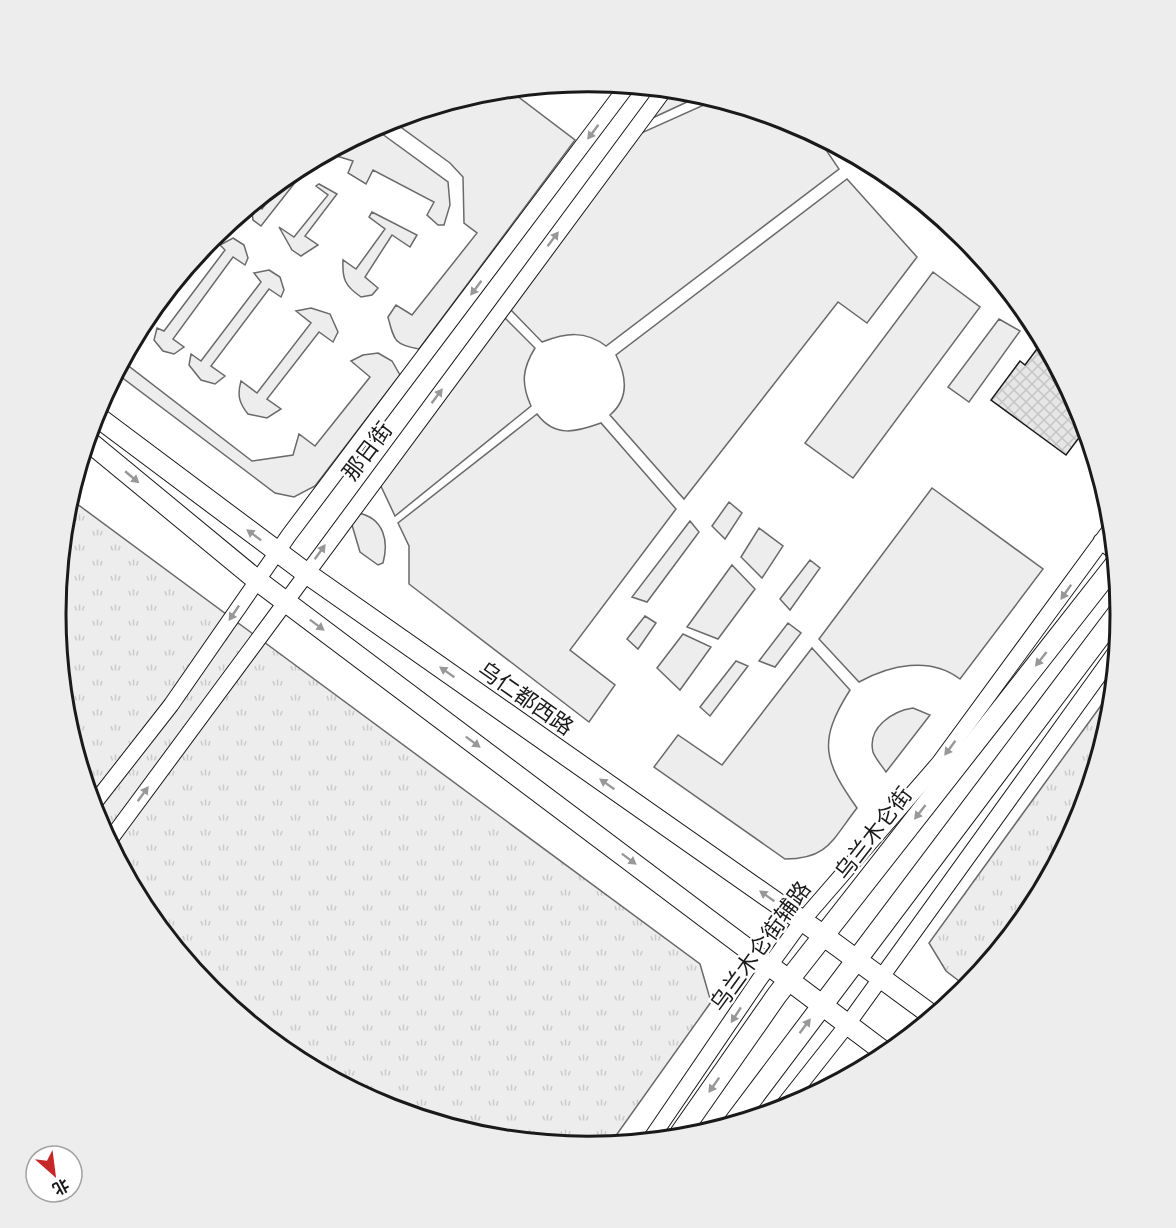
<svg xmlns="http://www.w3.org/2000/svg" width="1176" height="1228" font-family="Mulish,'Noto Sans SC',sans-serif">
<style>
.grass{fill:#ededed;stroke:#6a6a6a;stroke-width:1.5}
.park{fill:url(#park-tufts);stroke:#6a6a6a;stroke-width:1.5}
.building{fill:url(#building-cross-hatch);stroke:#1a1a1a;stroke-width:1.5}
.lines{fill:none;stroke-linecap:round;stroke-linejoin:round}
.minor-casing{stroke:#1a1a1a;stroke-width:17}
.major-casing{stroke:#1a1a1a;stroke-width:22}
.minor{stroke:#fff;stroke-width:15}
.major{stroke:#fff;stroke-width:20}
.oneway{fill:#989898}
.labels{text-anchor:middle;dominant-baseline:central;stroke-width:4.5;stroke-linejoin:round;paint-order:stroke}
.street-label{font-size:22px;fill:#1a1a1a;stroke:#fff}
.rim{fill:none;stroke:#1a1a1a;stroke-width:3}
</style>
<defs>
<pattern id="park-tufts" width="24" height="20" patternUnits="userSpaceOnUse" patternTransform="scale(1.5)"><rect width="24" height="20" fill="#ededed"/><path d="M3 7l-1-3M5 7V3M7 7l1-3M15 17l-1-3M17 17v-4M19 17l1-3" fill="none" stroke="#cbcbcb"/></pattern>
<pattern id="building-cross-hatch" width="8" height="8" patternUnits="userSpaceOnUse" patternTransform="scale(1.5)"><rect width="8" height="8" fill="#e6e6e6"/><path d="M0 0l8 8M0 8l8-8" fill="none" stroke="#c5c5c5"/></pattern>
</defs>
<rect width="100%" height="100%" fill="#fff"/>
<!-- grass -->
<path class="grass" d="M508 89 575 140 419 349C394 345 394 340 388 317L396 305 412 315 477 233 464 223 463 177 450 163 391 120 484 92Z
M670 90 702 95 646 121Z
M717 99 792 122 816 135 839 169 606 346C585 330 566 333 542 342L510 309 639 134Z
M374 128 448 182 450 205 444 225H438L427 215 434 202 373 170 366 184 348 173 353 161 327 153Z
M287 176 297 180 261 226 253 220 251 205 253 203 262 209Z
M847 179 917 257 867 323 838 302 684 499 610 415C630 398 626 375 616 355Z
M319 184 337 194 305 236 318 245 301 256 292 250 279 227 294 237 328 195 316 186Z
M372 212 417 235 410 247 392 235 365 277 378 288 372 295 361 297C345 286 342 279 343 260L356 269 385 229 369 217Z
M233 238 244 245 248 258 245 265 233 257 173 339 184 347 174 354 163 351 154 340 157 328 164 331 225 250 220 245Z
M269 270 280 277 284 290 281 297 269 289 211 366 225 376 215 384 201 380 189 365 191 354 201 361 261 282 254 273Z
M933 272 980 307 853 478 805 443Z
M311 308 330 314 338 332 333 342 319 332 267 399 281 409 267 418 248 414C239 403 237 395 241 381L257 393 311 323 296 311Z
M503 316 535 348C522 369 521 384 531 406L395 516 379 482Z
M999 319 1020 331 969 402 948 387Z
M378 353 392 361 400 375 315 486 294 497 275 493 116 373 122 361 252 461 293 455 299 434 315 446 370 377 351 361 363 355Z
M537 414C555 438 576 432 601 423L676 509 570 650 615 685 589 722 409 584V546L398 523Z
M932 488 1043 569 960 679C930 656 890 665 859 682L819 639Z
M729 502 742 513 725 539 712 526Z
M358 513C384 518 389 541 383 563L378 565 360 552 352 525Z
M690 521 699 532 647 602 632 597Z
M759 528 783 546 762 578 741 557Z
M810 560 820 568 790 610 780 599Z
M732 565 755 589 718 639 687 627Z
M645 616 656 623 638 649 627 639Z
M788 623 801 633 775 667 759 661Z
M683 634 711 647 680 690 657 668Z
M812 648 850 690C817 742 824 761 857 808 832 840 828 859 785 859L654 767 678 735 722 765Z
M736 661 748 666 710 716 700 707Z
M913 708 930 715 886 772C882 766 875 758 873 752 867 727 893 711 913 708Z"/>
<!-- park -->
<path class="park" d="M69 498 700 964 711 1002 610 1144 588 1146 484 1136 384 1106 292 1057 211 990 145 910 96 817 66 718 56 614 66 510Z
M1113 689C1106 766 1072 844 1031 909 1014 937 988 962 967 987L946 971 929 943Z"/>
<!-- building -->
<path class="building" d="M1043 341 1080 411 1089 441 1081 435 1066 455 991 400 1020 361 1025 365Z"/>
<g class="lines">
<defs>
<path id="minor" d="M1101 541 1114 552
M92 806 171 705 289 535 628 85
M109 841 665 89
M780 1110 847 1025 1117 650
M650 1140 759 980 802 921 939 763 1112 527"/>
<path id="major" d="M95 415 306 573 824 936 933 1016
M87 440 258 581 887 1054
M733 1124 1120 610
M677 1138 777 995 1116 563"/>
</defs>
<!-- minor casing -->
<use href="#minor" class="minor-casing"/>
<!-- major casing -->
<use href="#major" class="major-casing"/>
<!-- minor -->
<use href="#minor" class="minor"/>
<!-- major -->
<use href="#major" class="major"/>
</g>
<!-- one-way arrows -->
<defs><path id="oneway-solid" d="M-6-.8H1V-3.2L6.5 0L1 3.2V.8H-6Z" transform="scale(1.5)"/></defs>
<g class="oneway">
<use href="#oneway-solid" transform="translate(593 132) rotate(127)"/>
<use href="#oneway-solid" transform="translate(553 239) rotate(-53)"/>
<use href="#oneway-solid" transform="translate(476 288) rotate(127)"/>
<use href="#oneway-solid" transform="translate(437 396) rotate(-53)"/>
<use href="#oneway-solid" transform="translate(132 477) rotate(40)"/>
<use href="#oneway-solid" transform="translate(254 535) rotate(-143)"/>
<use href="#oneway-solid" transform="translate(320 552) rotate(-54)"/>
<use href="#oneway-solid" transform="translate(1066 592) rotate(125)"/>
<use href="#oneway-solid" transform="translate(234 613) rotate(124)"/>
<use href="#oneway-solid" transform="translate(317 625) rotate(37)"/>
<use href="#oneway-solid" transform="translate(1041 659) rotate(128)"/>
<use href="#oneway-solid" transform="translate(447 672) rotate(-145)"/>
<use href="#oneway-solid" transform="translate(473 742) rotate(37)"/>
<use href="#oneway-solid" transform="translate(950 748) rotate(127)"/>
<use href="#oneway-solid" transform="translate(607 784) rotate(-145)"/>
<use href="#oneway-solid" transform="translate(143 794) rotate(-54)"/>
<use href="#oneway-solid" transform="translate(920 812) rotate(128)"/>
<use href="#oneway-solid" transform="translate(629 859) rotate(37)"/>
<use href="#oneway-solid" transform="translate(767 896) rotate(-145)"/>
<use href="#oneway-solid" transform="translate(736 1015) rotate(123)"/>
<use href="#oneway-solid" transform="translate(805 1026) rotate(-53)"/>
<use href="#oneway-solid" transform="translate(714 1085) rotate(125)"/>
</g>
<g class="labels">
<!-- street labels -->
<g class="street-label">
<text transform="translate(367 451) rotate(-53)">那日街</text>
<text transform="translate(526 698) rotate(35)">乌仁都西路</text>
<text transform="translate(873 833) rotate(-52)">乌兰木仑街</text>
<text transform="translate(760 946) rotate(-54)">乌兰木仑街辅路</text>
</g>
</g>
<!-- crop -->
<path d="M0 0H1176V1228H0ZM66 614a522 522 0 1 1 1044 0a522 522 0 1 1-1044 0Z" fill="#ededed" fill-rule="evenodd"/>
<path class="rim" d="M66 614a522 522 0 1 1 1044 0a522 522 0 1 1-1044 0Z"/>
<!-- north arrow -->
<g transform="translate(54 1174) rotate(152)"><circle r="28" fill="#ffffff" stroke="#a3a3a3" stroke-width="1.5"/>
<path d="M0-4.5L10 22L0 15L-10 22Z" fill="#c62828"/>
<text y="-9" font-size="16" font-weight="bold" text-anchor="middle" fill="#1a1a1a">北</text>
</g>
</svg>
